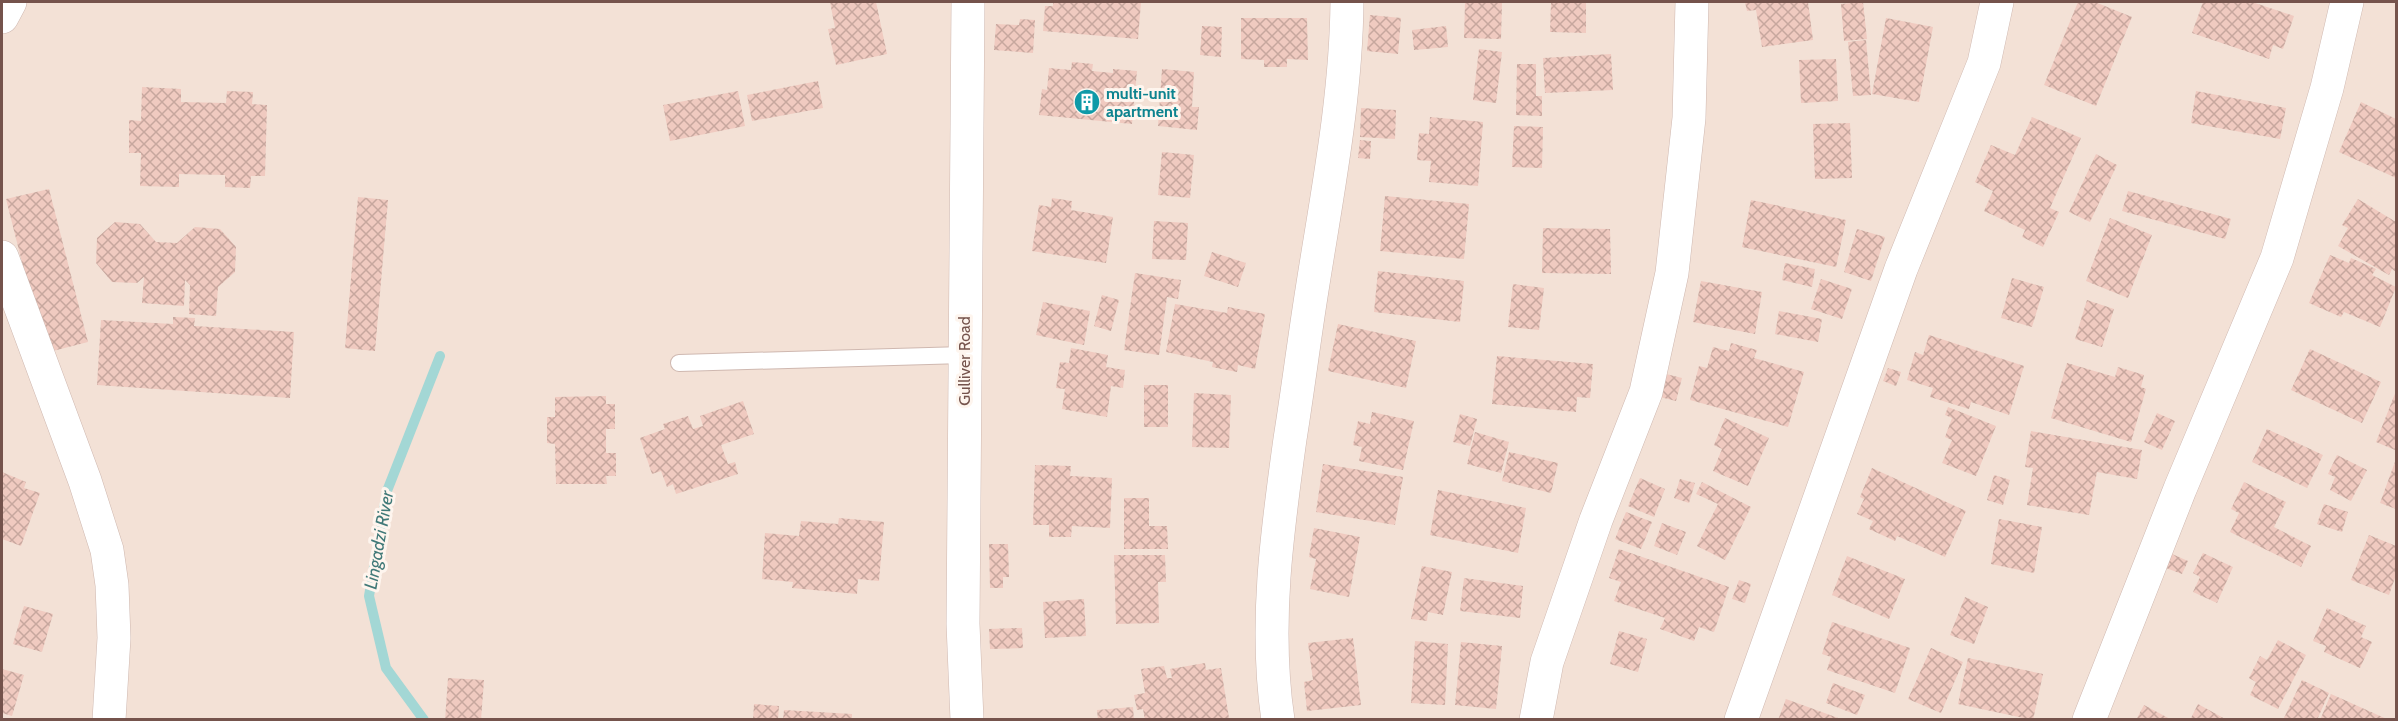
<svg xmlns="http://www.w3.org/2000/svg" width="2398" height="721" font-family="Cabin,sans-serif">
<style>
.residential{fill:#f3e1d6}
.lines{fill:none;stroke-linecap:round;stroke-linejoin:round}
.stream{stroke:#a3d7d5;stroke-width:10}
.building{fill:url(#building-cross-hatch)}
.lane-casing{stroke:#cfb8b0;stroke-width:18}
.street-casing{stroke:#cfb8b0;stroke-width:34}
.lane{stroke:#fff;stroke-width:16}
.street{stroke:#fff;stroke-width:33}
.labels{text-anchor:middle;dominant-baseline:central;stroke-width:6;stroke-linejoin:round;paint-order:stroke}
.culture-label{font-size:16px;font-weight:bold;fill:#0d838f;stroke:#fef5ee;text-anchor:start}
.street-label{font-size:16px;fill:#75534c;stroke:#fef5ee}
.water-label{font-size:18px;font-style:italic;fill:#407978;stroke:#fef5ee}
</style>
<defs>
<pattern id="building-cross-hatch" width="8" height="8" patternUnits="userSpaceOnUse" patternTransform="scale(1.5)"><rect width="8" height="8" fill="#f0cac0"/><path d="M0 0l8 8M0 8l8-8" fill="none" stroke="#c7a79e"/></pattern>
</defs>
<rect width="100%" height="100%" fill="#fcf0e8"/>
<!-- residential -->
<path class="residential" d="M2 2H2396V719H2Z"/>
<g class="lines">
<!-- stream -->
<path class="stream" d="M424 720 386 668 369 596 387 491 440 356"/>
</g>
<!-- building -->
<path class="building" d="M830 2H876L887 54 836 65 828 29 835 28Z
M1053 2H1141L1138 39 1043 31 1045 6H1053Z
M1465 2H1502L1501 39 1464 38Z
M1551 2H1586V33L1550 32Z
M1745 2H1808L1813 40 1762 47 1756 10 1747 11Z
M1863 2 1867 39 1844 41 1841 4Z
M2078 2H2095L2132 17 2096 106 2044 85Z
M2203 2H2252L2294 16 2283 49 2273 45 2269 59 2192 33Z
M1370 15 1401 18 1398 54 1367 51Z
M1241 18H1307L1308 60 1287 59V67H1264V60L1241 59Z
M1886 18 1933 27 1919 102 1872 94Z
M1020 19 1035 20 1033 53 994 50 996 24 1019 25Z
M1202 26 1222 27 1221 57 1200 55Z
M1446 26 1448 47 1414 50 1412 30Z
M1866 40 1871 95 1853 96 1848 42Z
M1479 49 1502 52 1496 103 1473 100Z
M1611 54 1613 90 1545 93 1543 58Z
M1836 59 1838 101 1801 103 1799 60Z
M1072 62 1093 64 1092 71 1113 73V69L1137 71 1132 124 1039 115 1042 89 1047 90 1049 68 1071 70Z
M1517 64H1536V96H1542V116L1516 115Z
M1162 69 1194 72 1192 107H1199L1197 130 1158 126Z
M818 81 823 108 752 121 747 95Z
M142 87 181 89V102L226 103 227 91 253 92 252 104 267 105 265 176H251L250 188 225 187V175L179 174V187L140 186 141 153H129V120L141 121Z
M738 91 745 126 670 141 663 105Z
M2196 91 2286 108 2280 139 2191 123Z
M2361 102 2396 119V178L2339 152Z
M1361 108 1396 110 1395 139 1360 137Z
M1430 117 1483 122 1478 186 1429 182 1431 161 1417 160 1419 133 1429 134Z
M2032 117 2081 138 2050 208 2059 212 2043 247 2022 237 2025 230 1984 211 1993 191 1975 182 1991 145 2015 155Z
M1850 123 1852 178 1815 179 1813 124Z
M1514 126 1543 127 1542 168 1512 167Z
M1360 140 1371 141 1370 159 1358 158Z
M1162 152 1194 155 1190 198 1158 195Z
M2096 154 2117 165 2090 222 2069 212Z
M49 189 88 342 45 353 6 199Z
M2128 191 2231 219 2225 239 2122 211Z
M1385 196 1469 204 1464 259 1380 251Z
M358 197 388 200 375 351 345 348Z
M1052 198 1072 201 1071 210 1113 217 1106 263 1032 251 1039 205 1051 207Z
M2358 199 2396 222V272L2392 269 2389 275 2338 246 2348 228 2342 225Z
M1751 200 1846 220 1836 267 1742 247Z
M2110 218 2152 235 2128 298 2086 281Z
M1154 221 1188 223 1186 260 1152 259Z
M115 222 140 224 156 242 177 243 195 227 220 229 236 247 235 272 218 287 216 316 189 314 190 285 185 280 184 306 142 303 144 277 137 283 112 282 96 263 97 238Z
M1543 228 1610 229 1611 274 1542 273Z
M1857 229 1885 237 1871 281 1844 272Z
M1212 252 1246 263 1238 287 1204 276Z
M2330 255 2349 263 2351 258 2376 269 2372 275 2396 287 2380 327 2344 312 2341 317 2309 303Z
M1785 263 1815 269 1812 287 1782 280Z
M1378 271 1464 281 1460 322 1374 312Z
M1135 273 1181 280 1178 299 1167 297 1159 355 1124 350Z
M2012 278 2044 287 2032 327 2001 318Z
M1821 279 1852 289 1842 319 1811 309Z
M1701 281 1762 292 1755 334 1693 322Z
M1513 284 1544 288 1539 330 1508 327Z
M1102 295 1119 300 1111 331 1094 326Z
M2087 300 2114 309 2102 347 2075 339Z
M1043 302 1090 311 1084 345 1036 335Z
M1175 304 1227 313 1228 307 1265 314 1255 369 1238 365 1237 372 1212 367 1213 362 1166 352Z
M1779 311 1822 319 1818 342 1775 334Z
M173 317 195 318 194 326 294 332 290 398 97 385 101 320 173 324Z
M1338 324 1416 341 1406 388 1328 371Z
M1929 335 2024 366 2009 415 1971 402 1969 409 1930 397 1933 388 1907 380 1915 352 1923 355Z
M1731 343 1757 350 1754 358 1804 372 1788 427 1690 400 1699 366 1707 368 1713 347 1729 351Z
M1071 348 1108 355 1106 367 1125 370 1123 388 1111 386 1107 417 1062 409 1065 389 1056 388 1060 362 1069 363Z
M2310 349 2381 382 2362 423 2291 390Z
M1497 356 1593 364 1590 398 1577 397 1576 412 1492 404Z
M2067 363 2115 377 2118 367 2144 375 2141 387 2146 389 2131 442 2051 418Z
M1888 368 1901 372 1896 386 1883 381Z
M1666 374 1682 378 1676 401 1660 397Z
M1144 385H1168V427H1144Z
M2396 391V447L2395 450 2376 442Z
M1194 393 1231 395 1229 448 1192 447Z
M606 396V404H615V429H606V453H616V476H606L607 484H556L555 444 547 443V417H555V397Z
M743 401 754 434 721 445 728 464 735 462 738 474 676 494 673 484 667 487 661 471 652 474 640 438 665 429 663 424 688 416 693 429 703 426 700 416Z
M1948 407 1996 426 1976 476 1942 463 1952 440 1945 437 1952 418 1945 415Z
M1372 412 1414 421 1403 470 1359 461 1362 447 1353 445 1358 421 1370 424Z
M2157 413 2175 421 2162 450 2144 442Z
M1460 414 1477 419 1470 446 1453 442Z
M1725 418 1769 438 1748 486 1713 471 1722 449 1714 445Z
M2267 429 2323 455 2307 488 2252 462Z
M2031 431 2142 450 2137 479 2097 472 2089 515 2027 505 2033 468 2025 467Z
M1475 432 1509 442 1501 473 1467 464Z
M1509 452 1558 463 1551 493 1502 481Z
M2337 455 2367 470 2351 501 2330 490 2335 477 2328 474Z
M2396 459V509L2380 503Z
M1323 464 1403 477 1395 525 1316 512Z
M1035 465 1071 466 1070 476 1112 478 1110 528 1072 526 1071 537H1049V525H1033Z
M1872 468 1966 511 1945 557 1897 536 1895 541 1869 529 1873 521 1857 514 1864 499 1860 497Z
M2 472 26 482 24 488 40 493 21 546 2 539Z
M1994 475 2010 480 2003 505 1987 500Z
M1640 478 1665 489 1654 517 1628 506Z
M1680 479 1695 483 1689 503 1674 498Z
M1702 482 1751 507 1725 560 1697 546 1718 504 1696 494Z
M2244 482 2286 502 2274 527 2311 546 2301 567 2230 532 2239 513 2231 509Z
M1438 490 1526 508 1518 553 1430 535Z
M1124 498H1149V526H1167L1168 549H1124Z
M2324 504 2348 512 2342 532 2317 524Z
M1626 512 1652 522 1641 549 1615 539Z
M839 518 884 522 879 581 858 579 857 594 792 588 793 582 762 579 765 533 799 536 801 521 838 524Z
M1999 519 2042 527 2034 573 1991 564Z
M1662 523 1686 532 1677 555 1654 546Z
M1314 528 1360 537 1349 597 1310 589 1316 559 1309 557Z
M2369 535 2396 546V575L2389 595 2351 580Z
M989 544H1008L1009 577H1003V588H990Z
M1619 549 1729 587 1714 632 1699 627 1694 641 1660 629 1665 618 1614 601 1621 582 1609 578Z
M2203 553 2233 567 2217 603 2193 592 2200 577 2193 573Z
M2172 554 2188 561 2182 574 2166 568Z
M1114 555H1165L1166 582H1158L1159 623 1116 624Z
M1847 556 1905 579 1889 619 1832 595Z
M1422 566 1452 572 1443 615 1428 612 1427 621 1411 619Z
M1464 578 1523 586 1520 618 1460 611Z
M1739 580 1751 584 1745 603 1732 599Z
M1965 597 1988 607 1974 644 1950 635Z
M1084 599 1086 636 1045 638 1043 602Z
M24 606 53 614 42 652 13 644Z
M2327 608 2366 626 2361 637 2372 642 2360 668 2324 652 2326 646 2313 641Z
M1832 622 1910 648 1895 693 1827 670 1831 657 1822 654Z
M1022 628 1023 648 990 649 989 629Z
M1619 631 1647 639 1638 672 1610 664Z
M1353 638 1361 705 1307 711 1304 682 1313 680 1308 643Z
M2278 640 2306 655 2278 709 2250 695 2256 682 2249 678 2260 656 2267 660Z
M1415 641 1448 644 1445 705 1411 703Z
M1461 642 1502 646 1496 709 1455 705Z
M1931 648 1963 662 1941 713 1908 699Z
M1968 658 2043 674 2033 720 1958 704Z
M1205 663 1206 670 1221 668 1229 718 1217 720H1145L1143 709 1137 710 1134 695 1145 693 1141 669 1164 666 1167 678H1172L1170 669Z
M2 669 24 675 12 716 2 713Z
M448 678 484 680 481 720H445Z
M2302 680 2329 693 2317 720H2283Z
M1833 683 1865 695 1857 715 1826 703Z
M2331 694 2389 720H2320Z
M1786 699 1841 719V720H1778Z
M754 704 779 706 778 720H753Z
M2198 704 2227 720H2190Z
M2144 705 2172 720H2136Z
M1133 707 1134 720H1098L1097 710Z
M784 710 852 714V720H783Z"/>
<g class="lines">
<defs>
<path id="lane" d="M679 363 964 355"/>
<path id="street" d="M2 17 10 2
M2 257 85 481 107 550 112 585 114 638 109 720
M967 720 963 624 968 2
M1278 720C1264 626 1277 532 1290 439 1298 389 1304 340 1312 290 1327 194 1346 99 1347 2
M1536 720 1547 662 1596 520 1646 392 1672 273 1689 118 1692 2
M1741 720 1901 269 1984 63 1997 2
M2089 720 2180 489 2277 258 2327 88 2347 2"/>
</defs>
<!-- lane casing -->
<use href="#lane" class="lane-casing"/>
<!-- street casing -->
<use href="#street" class="street-casing"/>
<!-- lane -->
<use href="#lane" class="lane"/>
<!-- street -->
<use href="#street" class="street"/>
</g>
<!-- icons -->
<defs>
<symbol id="building-disc" viewBox="-11 -11 22 22"><circle r="9.5" fill="#0f9aa8" stroke="#fef5ee"/><path d="M-4-6H4V6H1V3H-1V6H-4ZM-2.5-4.3h1.7v1.8h-1.7ZM.8-4.3h1.7v1.8H.8ZM-2.5-1h1.7V.8h-1.7ZM.8-1h1.7V.8H.8Z" fill="#fff"/></symbol>
</defs>
<g fill-rule="evenodd">
<use href="#building-disc" x="1072" y="87" width="30" height="30"/>
</g>
<g class="labels">
<!-- culture labels -->
<g class="culture-label">
<text x="1106" y="93">multi-unit<tspan x="1106" dy="18">apartment</tspan></text>
</g>
<!-- street labels -->
<g class="street-label">
<text transform="translate(964 361) rotate(-90)">Gulliver Road</text>
</g>
<!-- water labels -->
<g class="water-label">
<text transform="translate(379 540) rotate(-80)">Lingadzi River</text>
</g>
</g>
<!-- border -->
<rect width="2398" height="721" fill="none" stroke="#75534c" stroke-width="6"/>
</svg>
